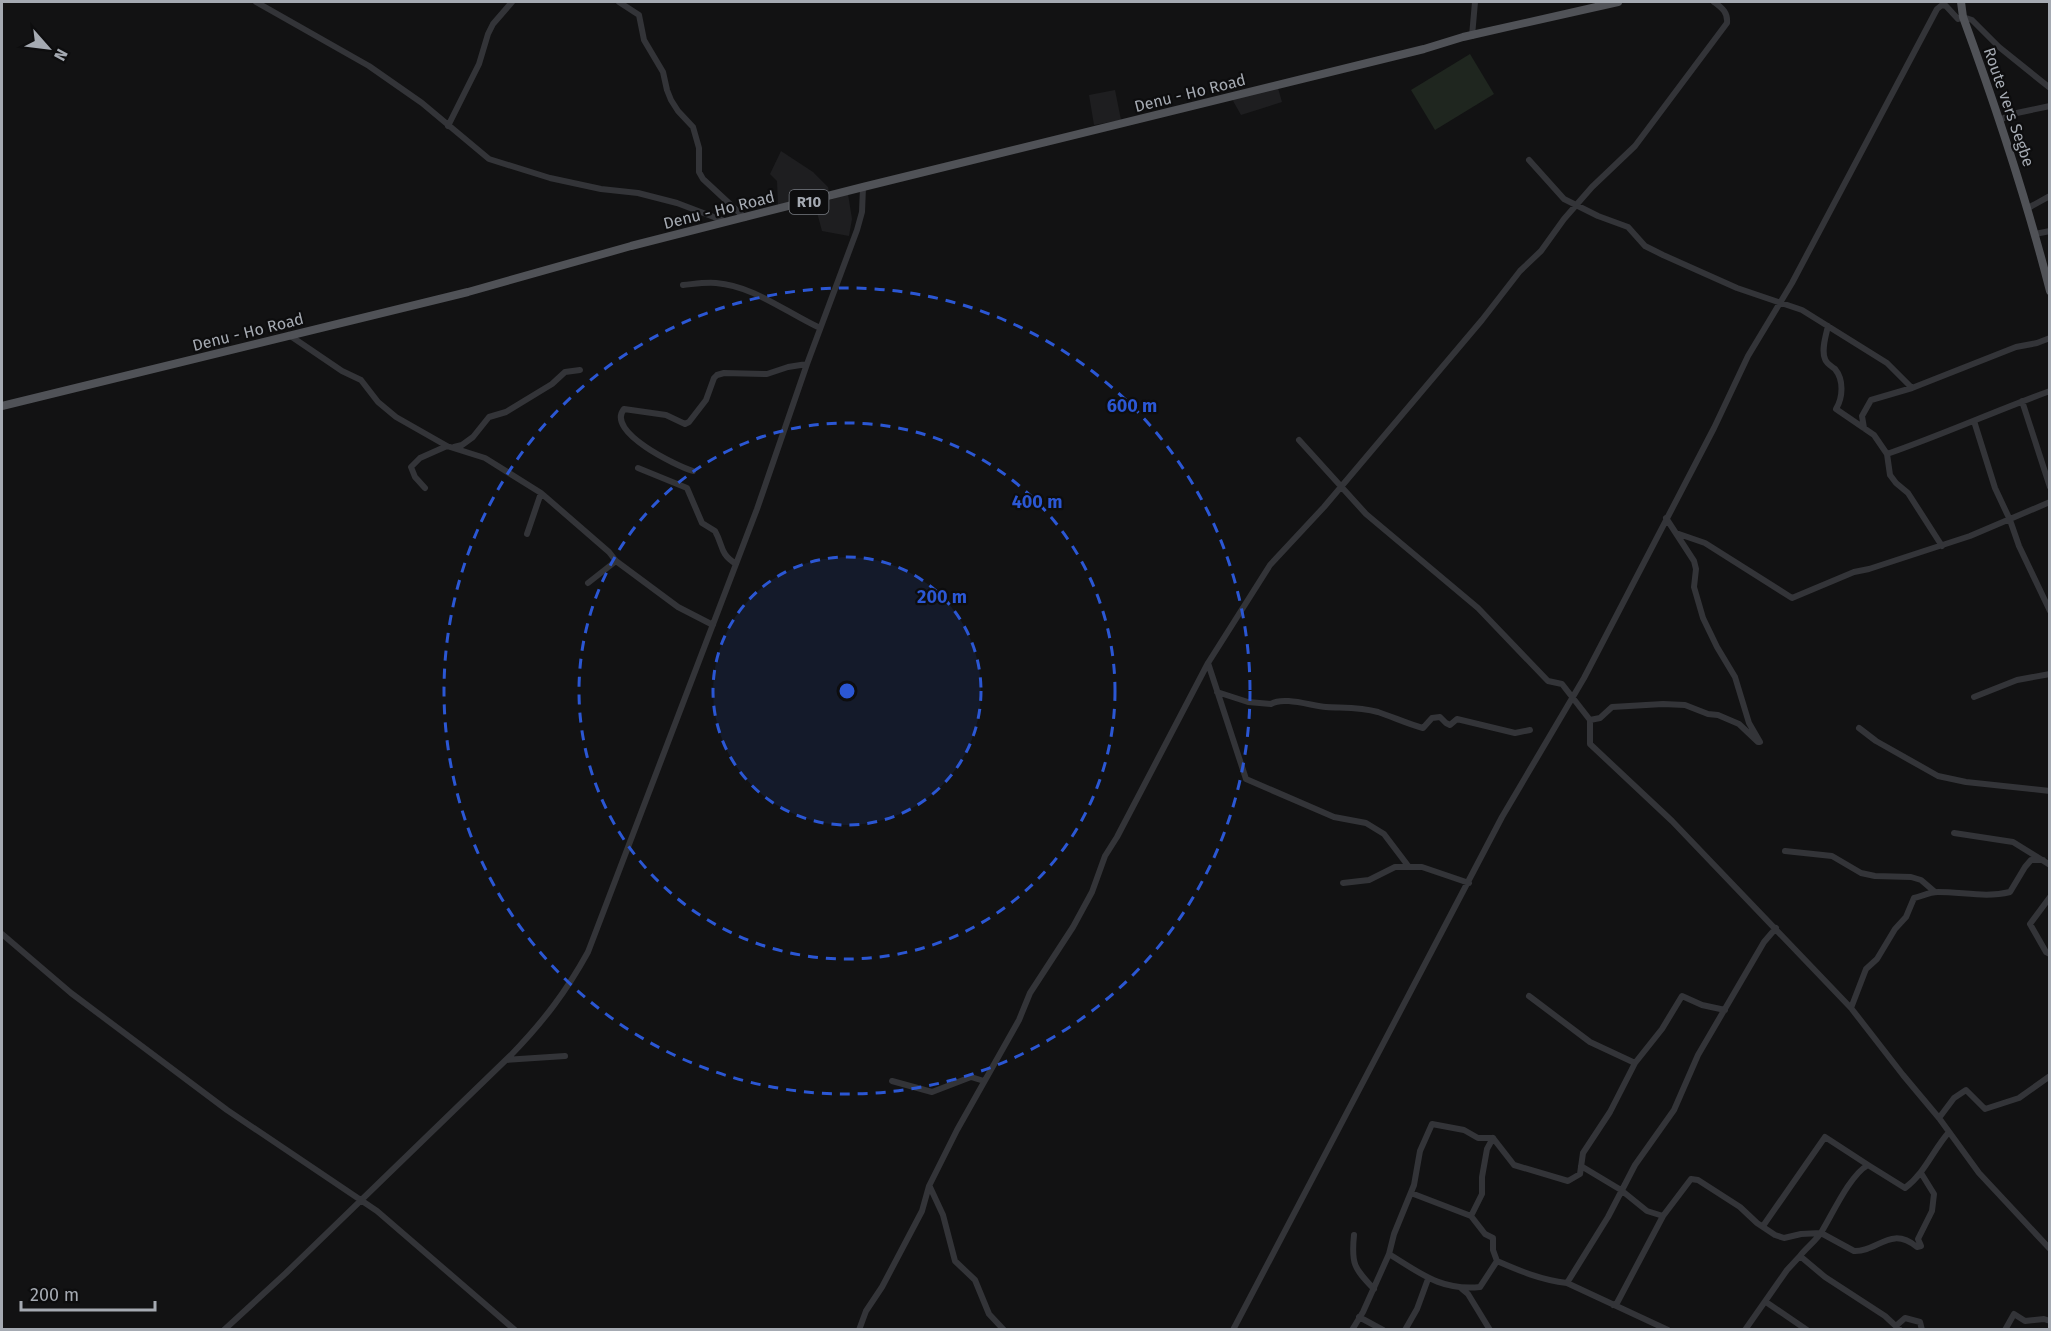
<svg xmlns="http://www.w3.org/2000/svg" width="2051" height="1331" font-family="'Fira Sans',sans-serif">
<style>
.built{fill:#1e1e20}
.park{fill:#1f261f}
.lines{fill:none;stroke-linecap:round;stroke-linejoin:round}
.minor{stroke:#333438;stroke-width:6}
.major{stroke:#505257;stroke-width:8}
.ring{fill:none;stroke:#2b57d4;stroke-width:3;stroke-dasharray:10 8}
.labels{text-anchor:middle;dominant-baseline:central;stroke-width:4.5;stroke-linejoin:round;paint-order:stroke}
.shield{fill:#0d0d0e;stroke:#777b81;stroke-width:1.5}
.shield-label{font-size:15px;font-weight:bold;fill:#a5aab2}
.street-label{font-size:16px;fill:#a5aab2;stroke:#0d0d0e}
.centre{fill:#2b57d4;stroke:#0d0d0e;stroke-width:3}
.ring-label{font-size:18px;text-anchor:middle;font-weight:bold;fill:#2b57d4;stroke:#0d0d0e;stroke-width:4.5;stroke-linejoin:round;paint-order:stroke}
</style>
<rect width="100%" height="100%" fill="#121213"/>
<!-- built -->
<path class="built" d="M1278 88 1282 102 1241 115 1232 99Z
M1115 90 1121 120 1094 125 1089 95Z
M781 151 813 172 828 187 829 192 778 205 777 181 770 174Z
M848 194 852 219 849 236 822 231 815 205Z"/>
<!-- park -->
<path class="park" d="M1470 54 1494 94 1435 130 1411 90Z"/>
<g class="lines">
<!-- minor -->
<path class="minor" d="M256 2 369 66 422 103 489 159 550 178 601 189 638 193 677 203 727 222
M619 2 639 15 644 40 663 72 667 90 671 100 678 111 693 127 699 148V172L703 179 745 218
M1472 36 1475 2
M2000 120 2012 114 2050 106
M448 126 479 64 488 34 493 24 512 2
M1529 160 1564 199 1598 216 1628 227 1645 246 1663 255 1737 288 1802 310 1887 363 1912 388 2016 347 2037 343 2050 338
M2028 208 2050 196
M2035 234 2050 231
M683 285C694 284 705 282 716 283 754 286 787 313 820 328
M1828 326C1826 335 1821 350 1825 359 1826 363 1831 366 1835 369 1844 380 1843 397 1836 409L1874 435 1887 454 1890 475 1896 483 1908 493 1942 546
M289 335 342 371 361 380 378 402 396 417 447 446 485 458 541 493 609 552 616 561 678 607 713 625
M2022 401 2050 487
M1974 421 1995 488 2010 520 2019 546 2050 611
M1864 428 1862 416 1871 400 1912 388
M1299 440 1366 514 1478 608 1548 681 1562 684 1590 720
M454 447 462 445 473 437 489 417 506 412 552 384 565 372 580 370
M1887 454C1942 435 1995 411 2050 391
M638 468 687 488 702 523 715 531C724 547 719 553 736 564
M693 471C677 466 605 432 624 409L666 415 685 424 689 422 706 400 714 378 717 375 724 373 767 374 788 367 807 364
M425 488 415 477 411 467 420 458 447 446
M1666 518 1694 561 1696 569 1694 587 1703 618 1717 647 1735 677 1749 723 1760 742H1758L1739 724 1718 715 1708 714 1685 705 1663 704 1612 707 1600 718 1590 720V744L1672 821 1851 1008 1903 1075 1939 1118 1979 1173 2050 1249
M1676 533 1705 543 1792 598 1854 572 1869 569 1970 536 2050 502
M527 534 541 493
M588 583 616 561
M1208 663 1246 779 1334 817 1366 823 1384 834 1409 867H1422L1469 883
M1217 692 1248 702 1271 704C1283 696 1312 706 1326 707 1344 708 1361 707 1378 712 1393 717 1408 724 1423 728L1432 718 1440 717 1446 723 1450 725 1457 719 1515 733 1530 730
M1974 697 2017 680 2050 674
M1859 728 1876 741 1938 776 1966 782 2050 791
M1954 833 2013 842 2050 865
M1785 851 1832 856 1861 873 1875 876 1911 877 1921 880 1935 892
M1343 883 1369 880 1395 867H1409
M2050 897 2030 924 2046 952 2050 954
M2 934 71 993 227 1110 377 1211 515 1330
M1529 996 1590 1042 1635 1063
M1851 1008 1866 969 1877 959 1895 929 1906 917 1914 898C1922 896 1930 892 1938 892 1963 892 1986 898 2010 892L2025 867 2031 860H2043
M506 1060 565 1056
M892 1081 932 1092 971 1077 984 1081
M1939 1118 1954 1098 1966 1090 1985 1109 2019 1098 2050 1076
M1581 1166 1621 1190 1647 1211 1663 1216
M930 1187 943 1215 955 1261 975 1280 989 1314 1004 1330
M1411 1193 1471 1216 1485 1234 1493 1238V1250L1497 1261C1520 1271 1541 1280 1567 1283L1668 1330
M1471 1216 1482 1194V1177L1487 1149 1493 1138
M1763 1226 1825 1137 1868 1165
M1354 1235C1351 1264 1354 1268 1374 1289
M1389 1254C1420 1273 1441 1291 1480 1287L1497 1261
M1567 1283 1608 1217 1635 1165 1674 1110 1698 1055 1764 942 1776 928
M1462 1289 1468 1294 1490 1330
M1766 1302 1807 1330
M1613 1305 1617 1303 1663 1216 1691 1179 1698 1180 1740 1207 1757 1223 1775 1235 1784 1238 1801 1234 1821 1233 1854 1251C1878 1252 1890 1225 1917 1247L1921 1246 1918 1239 1932 1211 1934 1194 1921 1173
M1359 1317 1383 1330
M1897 1325 1905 1318 1920 1322 1922 1330
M224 1330 286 1273 511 1055C543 1022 566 992 588 952L757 509 807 364 857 230 862 212 863 187
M859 1330 866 1311 882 1287 922 1211 929 1186 957 1130 1019 1020 1030 993 1073 927 1092 892 1105 856 1117 837 1208 663 1270 565 1324 507 1482 320 1520 271 1541 251 1564 219 1592 187 1635 146 1727 23C1728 12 1722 8 1714 2
M1233 1330 1502 817 1584 678 1714 428 1748 356 1792 283 1937 9 1942 5 1946 6 1958 19 1963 17 1972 20 1999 47 2050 88
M1352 1330 1363 1312 1389 1254 1394 1234 1414 1185 1420 1151 1432 1124 1464 1130 1478 1138H1493L1514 1165 1568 1181 1580 1174 1583 1153 1610 1112 1635 1063 1662 1029 1682 996 1702 1005 1725 1010
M1405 1330 1417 1309 1428 1279
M1745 1330 1787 1270 1800 1256
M1900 1330 1885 1316 1825 1277 1800 1256C1806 1248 1817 1240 1822 1231 1833 1213 1850 1175 1868 1165L1905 1188C1925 1173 1933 1150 1949 1132
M2005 1330 2014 1314 2025 1321 2044 1319 2050 1321"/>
<!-- major -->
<path class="major" d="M1961 2 1963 17C1996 107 2026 197 2050 291
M2 406 468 292 631 246 863 187 1424 49 1463 37 1618 2"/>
</g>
<!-- distance rings -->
<circle cx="847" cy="691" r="134" fill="#2b57d4" fill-opacity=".12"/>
<g class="ring">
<circle cx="847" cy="691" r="134"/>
<circle cx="847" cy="691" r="268"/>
<circle cx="847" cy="691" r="403"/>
</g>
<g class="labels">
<!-- shield labels -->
<rect class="shield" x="789.5" y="190" width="39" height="24" rx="4.5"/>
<g class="shield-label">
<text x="809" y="202">R10</text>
</g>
<!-- street labels -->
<g class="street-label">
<text transform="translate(1190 93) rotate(-14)">Denu - Ho Road</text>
<text transform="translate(2009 107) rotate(71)">Route vers Segbe</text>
<text transform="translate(719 210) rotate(-14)">Denu - Ho Road</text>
<text transform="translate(248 332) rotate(-14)">Denu - Ho Road</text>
</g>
</g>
<circle cx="847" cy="691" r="9" class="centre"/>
<g class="ring-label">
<text x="1132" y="412">600 m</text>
<text x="1037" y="508">400 m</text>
<text x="942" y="603">200 m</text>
</g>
<!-- border -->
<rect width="2051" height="1331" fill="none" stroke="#a5aab2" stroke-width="6"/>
<!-- north arrow -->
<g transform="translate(48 48) rotate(118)" stroke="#0d0d0e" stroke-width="4.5" paint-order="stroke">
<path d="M0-4.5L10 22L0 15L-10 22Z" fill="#a5aab2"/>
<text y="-9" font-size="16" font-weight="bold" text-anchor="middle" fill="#a5aab2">N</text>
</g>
<!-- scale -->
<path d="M21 1301v9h134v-9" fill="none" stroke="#a5aab2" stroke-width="3"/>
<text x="30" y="1301" font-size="18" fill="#a5aab2" stroke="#0d0d0e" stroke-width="4.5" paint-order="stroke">200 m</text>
</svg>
